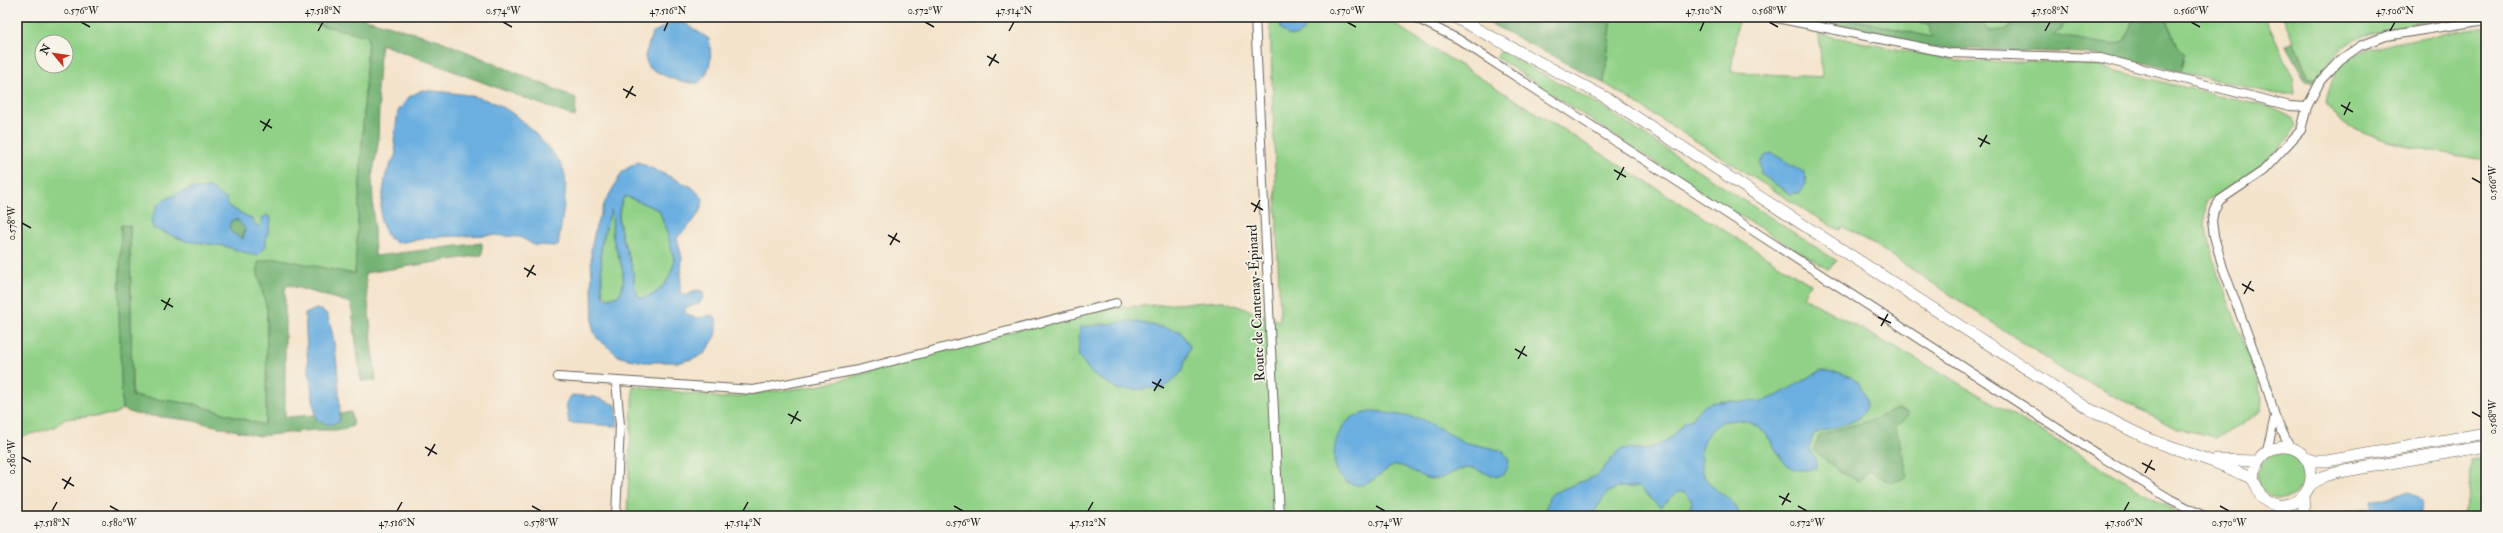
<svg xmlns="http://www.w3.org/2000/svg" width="2503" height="533" font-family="'IM FELL Double Pica',serif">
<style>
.green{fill:#91d187;stroke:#567652;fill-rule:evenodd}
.forest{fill:#74b374;stroke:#486848}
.water{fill:#6aafe0;stroke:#43667e;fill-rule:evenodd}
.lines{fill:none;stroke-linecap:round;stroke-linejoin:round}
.street-casing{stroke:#686259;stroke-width:10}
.secondary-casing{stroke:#686259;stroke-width:12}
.street{stroke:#fff;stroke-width:8}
.secondary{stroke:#fff;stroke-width:11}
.ticks{fill:none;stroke:#1c1c1c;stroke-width:1.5}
.labels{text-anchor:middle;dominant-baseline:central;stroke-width:3.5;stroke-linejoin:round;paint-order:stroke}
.street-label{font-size:14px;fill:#1c1c1c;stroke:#f7f3e8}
.neatline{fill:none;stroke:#1c1c1c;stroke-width:1.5}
.ticks-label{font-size:10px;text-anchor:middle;fill:#1c1c1c}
</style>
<rect width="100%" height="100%" fill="#f7f3e8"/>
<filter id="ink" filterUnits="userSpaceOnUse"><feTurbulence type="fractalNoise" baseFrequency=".025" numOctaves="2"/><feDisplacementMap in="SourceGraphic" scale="8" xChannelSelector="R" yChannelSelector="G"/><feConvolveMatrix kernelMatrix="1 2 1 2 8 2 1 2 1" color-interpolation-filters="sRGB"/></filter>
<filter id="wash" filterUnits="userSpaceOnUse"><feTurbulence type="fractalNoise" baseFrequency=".012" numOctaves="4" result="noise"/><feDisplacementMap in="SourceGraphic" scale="16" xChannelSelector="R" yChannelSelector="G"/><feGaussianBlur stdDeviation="0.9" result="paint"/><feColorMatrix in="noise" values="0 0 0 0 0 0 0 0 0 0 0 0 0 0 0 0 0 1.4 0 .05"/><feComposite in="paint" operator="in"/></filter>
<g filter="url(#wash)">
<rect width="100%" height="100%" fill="#f4e3cb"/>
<!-- green -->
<path class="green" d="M17 17H285L368 36 355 275 276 258 258 274 267 309 266 419 263 425 194 404 132 396 130 226 121 225 119 313 122 409 115 414 64 419 55 427 17 438ZM42 42H66V66H42Z
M1270 17H1383L1810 284 1803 297 1954 380 2184 516H627L633 386 723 398 823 385 1091 309 1223 301 1280 321Z
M1612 17H1713L1738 20 1731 72 1822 77 1819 34 1958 61 2082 63 2272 108 2289 116 2296 125C2282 157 2236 185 2206 202L2204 221 2218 274 2254 369 2262 399 2261 410 2240 426 2216 437 2178 429 2064 370 1889 254 1844 227 1839 230 1808 212 1604 83Z
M1843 17H1894L1929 24 1931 37Z
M1982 17H2008L2012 26 2005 30 1990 31 1983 25Z
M2067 17H2134L2125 40 2113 45 2052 35 2061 30Z
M2166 17H2265L2293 78 2295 94H2276L2181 72 2184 54 2177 47Z
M2283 17H2456C2426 23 2375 28 2349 43 2335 52 2326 66 2316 78H2309Z
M2486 27V160C2454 155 2361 141 2339 120 2334 115 2330 108 2326 102 2328 92 2335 68 2344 61 2370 43 2452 33 2486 27Z
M1501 51 1594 102 1837 261 1828 269 1692 187 1496 57Z
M625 196 659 210C662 216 674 255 674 260 672 279 659 297 640 298 633 288 635 282 633 271 628 248 610 220 625 196Z
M611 210C614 219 611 229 613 238 617 256 631 279 618 296L608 298 602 292 601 246Z
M2258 476a23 23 0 1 1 46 0a23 23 0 1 1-46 0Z
M2486 457V516H2462L2470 493 2471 460Z"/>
<!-- forest -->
<path class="forest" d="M285 17H359L439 40 576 98 575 117 381 44 377 90 379 104 378 145 372 177 375 256 482 243V255L365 273 376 380 361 381 351 303 288 285 285 289V417L316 415V419L339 422 340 414 351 412 353 426 342 430H315L259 436 189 420 135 414 122 409 119 313 121 225 130 226 132 396 194 404 263 425 266 419 267 309 258 274V262L276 258 355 274 368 36Z
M1478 17H1612L1604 83Z
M1780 17H1843L1931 37 1929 24 1894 17H1982L1983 25 1990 31 2005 30 2012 26 2008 17H2067L2061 30 2053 35 2113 45 2125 40 2134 17 2147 22 2157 17H2166L2177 47 2184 54 2181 72 2131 60 2081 53 1933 48Z
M2293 42 2309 78H2316L2314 82 2311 83 2305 79 2286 46Z
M232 219 241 222 245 229 242 239 231 232 229 226Z
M1897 409 1909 413 1896 428 1908 477 1890 483 1869 470 1859 481 1839 471 1813 450 1819 436 1834 430 1870 421Z"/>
<!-- water -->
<path class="water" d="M1279 17H1306L1304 30 1297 36 1288 35 1281 29Z
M673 22 685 23 709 39C712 56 712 72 698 83 680 84 664 76 648 67L645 56 652 33Z
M422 90C481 95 503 97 544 143 553 153 563 163 565 176 568 191 560 229 558 246L534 245 520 237 490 235 434 237 397 243 388 237 381 222V205L386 174 396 154 394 140 398 111 409 97Z
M1772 153 1805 173 1806 184 1799 193 1790 194 1761 174 1760 162 1765 156Z
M638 162 692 187 703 198C703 214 688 227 677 238L682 258 680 292 686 296 697 290 702 291 704 296 699 304 685 308V312C693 320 701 318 711 315L716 318V336L705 353 696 358 680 362H644L620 357 597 338 593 329 591 249 596 226 605 202 623 171ZM625 196 659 210C662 216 674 255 674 260 672 279 659 297 640 298 633 288 635 282 633 271 628 249 609 218 625 196ZM611 210C614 219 611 229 613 238 617 256 631 279 618 296L608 298 604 297 602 292 601 246Z
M210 188 227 200 228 206 252 219 257 226 260 227 262 219 267 215 271 218C271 228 265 236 266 246L257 256 224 246 186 241 153 228 151 220 158 204 170 197 191 189ZM232 220 237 219 245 229 243 239 231 232 229 226Z
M316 309C321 310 327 312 328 317 337 342 339 387 340 414L339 422C330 426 324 424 316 419L308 366 305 314Z
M1131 321 1180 331 1190 346 1182 372 1164 388 1119 390 1092 374 1078 355 1080 327Z
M1821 371C1833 371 1850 373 1858 383 1862 388 1865 394 1866 400 1870 427 1831 424 1813 435L1809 449C1813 458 1820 456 1815 468 1766 484 1784 410 1726 421 1717 423 1710 431 1705 438 1701 445 1700 454 1701 462 1704 495 1733 490 1740 516H1688L1692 501 1685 492H1678L1660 507 1639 487H1620L1608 492 1591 516H1551L1546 510 1549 497 1553 493 1598 475 1620 449C1628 448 1634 449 1642 449 1659 449 1677 435 1685 421L1692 419C1706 391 1742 406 1766 400 1785 394 1802 379 1821 371Z
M572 395 595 397 616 405 618 426 569 423 566 403Z
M1376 411 1422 419 1464 442 1503 451 1509 461C1504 491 1485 468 1468 468 1455 468 1446 480 1433 479 1419 479 1409 465 1395 465 1383 470 1371 486 1358 485 1324 483 1330 430 1353 417 1359 414 1369 412 1376 411Z
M2410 492 2417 495 2422 500 2421 511 2415 516H2342L2344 512 2372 508 2371 501Z"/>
</g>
<g filter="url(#ink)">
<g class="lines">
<defs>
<path id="street" d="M1255 17 1279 516
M1414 17 1458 39 2097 454 2170 499 2204 516
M1771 17 1950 53 2100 58 2290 106 2307 107
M558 377 753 390 858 370 1116 303
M2290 448 2275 416 2265 381 2223 268 2214 236 2212 221 2214 210 2220 200 2263 171 2301 130 2307 107 2321 80 2340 60 2360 46 2386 36 2486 20
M2267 451 2275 416
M616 516 620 425 616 381"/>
<path id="secondary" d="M1454 17 1605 97 2089 409C2110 419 2130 431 2152 440 2180 452 2209 458 2237 472 2241 474 2251 477 2253 480 2261 491 2258 502 2277 505 2295 507 2312 493 2311 475 2309 436 2254 438 2253 480
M2305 458 2314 461H2327L2486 433
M2216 460 2257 461
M2310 485 2324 476 2340 472 2486 446
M2303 496 2304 516
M2275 504 2289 516"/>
</defs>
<!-- street casing -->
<use href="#street" class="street-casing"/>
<!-- secondary casing -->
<use href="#secondary" class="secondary-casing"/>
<!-- street -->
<use href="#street" class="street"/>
<!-- secondary -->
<use href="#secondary" class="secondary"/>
</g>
</g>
<!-- ticks -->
<path class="ticks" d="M81 22 90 27M503 22 512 27M925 22 934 27M1347 22 1356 27M1769 22 1778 27M2191 22 2200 27M318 31 323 22M664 31 668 22M1009 31 1014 22M1700 31 1704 22M2045 31 2050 22M2390 31 2395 22M987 56 999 63M989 66 996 54M623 89 636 96M626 98 633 86M2341 105 2353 112M2344 115 2350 102M260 121 272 128M263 131 270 119M1978 138 1990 144M1980 147 1987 135M1614 170 1626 177M2472 178 2481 183M1617 180 1624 167M1251 203 1263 210M1254 212 1260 200M22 223 31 228M888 235 900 242M890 245 897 233M524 268 536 275M527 277 534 265M2242 284 2254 291M2244 294 2251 281M161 300 173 307M164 310 170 298M1878 317 1891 323M1881 326 1888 314M1515 349 1527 356M1518 359 1525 346M1152 382 1164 388M1154 391 1161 379M2472 412 2481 417M788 414 801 421M791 424 798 411M425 447 437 454M428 456 435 444M22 457 31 462M2142 463 2155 470M2145 473 2152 460M62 479 74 486M64 489 71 477M1779 496 1791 502M1782 505 1789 493M110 506 119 511M532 506 541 511M954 506 963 511M1376 506 1385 511M1798 506 1807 511M2220 506 2229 511M52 511 57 502M397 511 402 502M743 511 748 502M1088 511 1093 502M2124 511 2129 502"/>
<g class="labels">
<!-- street labels -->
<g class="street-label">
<text transform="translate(1256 303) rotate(-93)">Route de Cantenay-Épinard</text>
</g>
</g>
<!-- margin -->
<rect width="2503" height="533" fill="none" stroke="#f7f3e8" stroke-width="44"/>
<!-- north arrow -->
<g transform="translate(54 54) rotate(299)"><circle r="19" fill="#f7f3e8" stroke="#9f9d96"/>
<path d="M0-3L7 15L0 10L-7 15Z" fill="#c8321e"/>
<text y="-6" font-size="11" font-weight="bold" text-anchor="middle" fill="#1c1c1c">N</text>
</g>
<rect x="22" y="22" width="2459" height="489" class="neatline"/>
<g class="ticks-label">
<text x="81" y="14">0.576°W</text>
<text x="323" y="14">47.518°N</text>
<text x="503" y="14">0.574°W</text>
<text x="668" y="14">47.516°N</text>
<text x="925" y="14">0.572°W</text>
<text x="1014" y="14">47.514°N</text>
<text x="1347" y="14">0.570°W</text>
<text x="1704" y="14">47.510°N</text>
<text x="1769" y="14">0.568°W</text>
<text x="2050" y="14">47.508°N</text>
<text x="2191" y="14">0.566°W</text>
<text x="2395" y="14">47.506°N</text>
<text transform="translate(2492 183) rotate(-90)" y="4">0.566°W</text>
<text transform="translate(11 223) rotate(-90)" y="4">0.578°W</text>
<text transform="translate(2492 417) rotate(-90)" y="4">0.568°W</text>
<text transform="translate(11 457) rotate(-90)" y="4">0.580°W</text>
<text x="52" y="526">47.518°N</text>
<text x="119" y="526">0.580°W</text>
<text x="397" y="526">47.516°N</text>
<text x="541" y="526">0.578°W</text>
<text x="743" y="526">47.514°N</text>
<text x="963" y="526">0.576°W</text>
<text x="1088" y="526">47.512°N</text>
<text x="1385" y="526">0.574°W</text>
<text x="1807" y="526">0.572°W</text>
<text x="2124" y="526">47.506°N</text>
<text x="2229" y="526">0.570°W</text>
</g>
</svg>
